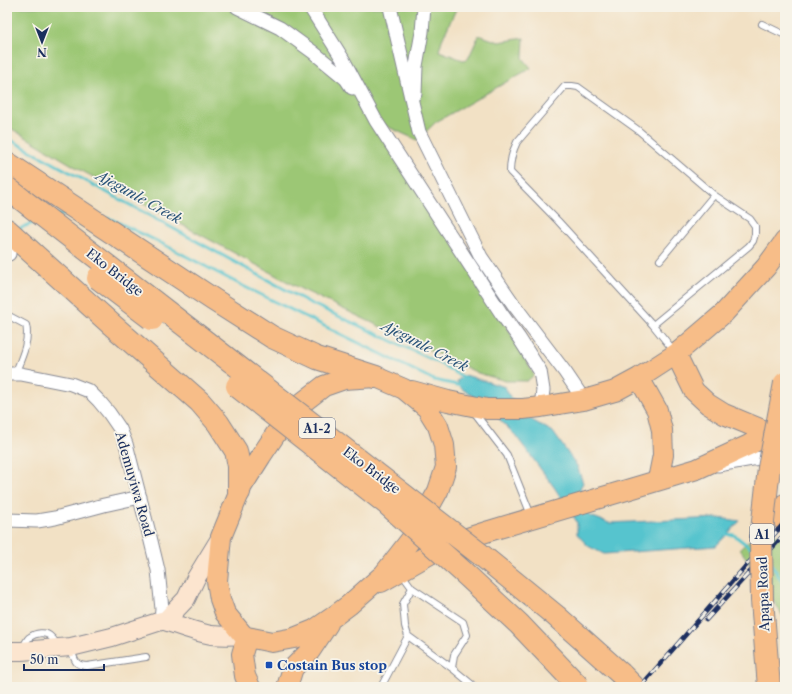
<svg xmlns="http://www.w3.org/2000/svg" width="792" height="694" font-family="'Libre Caslon Text',serif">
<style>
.green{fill:#9cc774;stroke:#5c7b69}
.water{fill:#57c4ce;stroke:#397a96}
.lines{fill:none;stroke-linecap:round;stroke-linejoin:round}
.stream{stroke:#57c4ce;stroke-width:3}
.lane-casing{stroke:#868892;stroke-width:8}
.street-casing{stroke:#868892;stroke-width:15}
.secondary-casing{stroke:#868892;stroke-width:20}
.primary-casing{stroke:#868892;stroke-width:22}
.highway-casing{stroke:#868892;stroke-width:24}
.lane{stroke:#fff;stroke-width:6}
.street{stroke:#fff;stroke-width:13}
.secondary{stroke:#fce5cf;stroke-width:18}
.primary{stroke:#f7bd88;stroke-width:20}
.highway{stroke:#f7bd88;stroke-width:22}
.rail-casing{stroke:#1b2f5e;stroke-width:4.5}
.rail{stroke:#f7f3e8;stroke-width:3;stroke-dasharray:9;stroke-linecap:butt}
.highway-bridge-casing{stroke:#868892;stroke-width:24;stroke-linecap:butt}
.highway-bridge{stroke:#f7bd88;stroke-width:22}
.transit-dot{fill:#1a4fb4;stroke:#f7f3e8;stroke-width:1.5}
.labels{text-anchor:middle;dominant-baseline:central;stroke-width:3.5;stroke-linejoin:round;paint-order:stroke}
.shield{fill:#f7f3e8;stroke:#5d6a87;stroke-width:1}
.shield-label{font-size:12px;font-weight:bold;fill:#1b2f5e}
.street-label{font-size:13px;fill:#1b2f5e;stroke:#f7f3e8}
.transit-label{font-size:13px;font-weight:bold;fill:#164399;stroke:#f7f3e8;text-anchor:start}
.water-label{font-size:14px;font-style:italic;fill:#2a547a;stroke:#f7f3e8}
</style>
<rect width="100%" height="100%" fill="#f7f3e8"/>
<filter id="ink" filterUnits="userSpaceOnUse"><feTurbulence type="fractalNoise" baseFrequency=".025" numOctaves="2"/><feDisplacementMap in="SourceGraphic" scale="8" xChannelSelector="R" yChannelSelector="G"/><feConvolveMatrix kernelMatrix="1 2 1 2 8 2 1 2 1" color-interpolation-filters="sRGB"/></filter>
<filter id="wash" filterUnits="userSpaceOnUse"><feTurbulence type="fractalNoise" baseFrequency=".012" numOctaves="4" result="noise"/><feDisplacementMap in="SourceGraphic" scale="16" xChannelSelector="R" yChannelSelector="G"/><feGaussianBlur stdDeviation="0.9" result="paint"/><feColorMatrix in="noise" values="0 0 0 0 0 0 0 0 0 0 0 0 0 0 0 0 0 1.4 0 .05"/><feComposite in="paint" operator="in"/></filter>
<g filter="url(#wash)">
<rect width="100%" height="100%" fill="#f2e1c5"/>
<!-- green -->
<path class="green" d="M7 7H457L442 40 439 51 463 60 468 59 479 35 499 42 524 38 523 58 531 68 436 122 417 140 373 120 509 330 534 375 527 381H506L478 373 301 289 84 172 7 126Z
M757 528 785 538V620L777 606 740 549 751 539Z"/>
<!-- water -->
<path class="water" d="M465 375 505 387 510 397 530 419 553 432 577 466 583 483 580 488 590 516 609 523 718 518 740 521 716 546 604 554 588 546 577 534V522L554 487 516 436 484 404 461 388 457 381Z"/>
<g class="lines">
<!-- stream -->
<path class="stream" d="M7 138 310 303 435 361 465 378
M57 215H69
M109 218 159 242 241 285 434 380 462 386
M18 230 25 226 36 222
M724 534 734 535 752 549
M771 563 785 587"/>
</g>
</g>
<g filter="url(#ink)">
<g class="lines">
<defs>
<path id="lane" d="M762 24 785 35
M660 260 714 195
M11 317 26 325C30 341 21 359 15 374
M653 325 558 221 510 172C510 161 512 152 517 142L565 86H572L578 87 638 130 714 195 750 219 755 226V234L753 241 749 246 653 325 674 351
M474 412 507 455 531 515
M401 573 412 588 463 622 467 635 454 655 452 668 475 687
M408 636 452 668
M23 648C25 645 26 639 30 637 35 633 46 631 51 637 54 639 55 642 57 645
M71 649C75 660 74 665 87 666L146 657
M381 687 408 636 405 626 403 604 412 588"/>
<path id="street" d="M237 7 280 28 313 52 346 79 352 88
M310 7 344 61 376 121 501 313 519 338 540 371 543 390 541 407
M390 7 419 132 481 257 514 305 565 372 584 400
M415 94 416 66 422 32 424 7
M7 254H9
M8 374H21L71 384 89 391 99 401 109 413 120 429 126 444 149 533 158 570 162 609 161 621
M718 465 752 459 785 456
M7 520 37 521 55 518 104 505 140 497"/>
<path id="secondary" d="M165 621 186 599 196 578 221 537
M7 651H21L71 647 112 637 161 621H165C180 626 195 632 211 635 221 636 232 636 243 635"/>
<path id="primary" d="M676 354 694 391 708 404 724 414 770 433
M376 377 404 389 427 408 438 426 444 445 446 467 438 491 412 538 384 574 349 605 333 617 314 630 294 638 272 642 247 637 243 635 225 613 220 599 217 581 221 537 242 486 261 456 283 423 302 403 324 386 344 379Z
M639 378 657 410 662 430 663 455 658 480
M412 391 448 401 487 409H523L541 407 584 400 615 391 639 378 676 354 724 313 766 267 785 241
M381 582 446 545 489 531 697 469 749 445 770 433 785 423
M247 637 242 654 245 676 250 687
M287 687 293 668 310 651 328 624"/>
<path id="highway" d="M7 163 214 300 272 337 317 358 376 377
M7 230 111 324 200 402 218 423 236 451 239 466V492
M785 505V521
M621 674 634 687"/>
</defs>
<!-- lane casing -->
<use href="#lane" class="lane-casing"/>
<!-- street casing -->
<use href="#street" class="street-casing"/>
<!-- secondary casing -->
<use href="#secondary" class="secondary-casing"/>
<!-- primary casing -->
<use href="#primary" class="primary-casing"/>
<!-- highway casing -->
<use href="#highway" class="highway-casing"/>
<!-- lane -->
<use href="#lane" class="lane"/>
<!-- street -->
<use href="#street" class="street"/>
<!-- secondary -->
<use href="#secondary" class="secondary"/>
<!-- primary -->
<use href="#primary" class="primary"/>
<!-- highway -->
<use href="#highway" class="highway"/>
<defs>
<path id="rail" d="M706 620 747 575 785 534
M640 687 744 568 785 522"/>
</defs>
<!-- rail casing -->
<use href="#rail" class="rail-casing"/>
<!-- rail -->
<use href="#rail" class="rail"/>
<defs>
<path id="highway-bridge" d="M7 188 480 554 556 616 621 674
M98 278 152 319
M237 386 386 503 461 570 519 624 579 687
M769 687 762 600 761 539 769 468 785 383"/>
</defs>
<!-- highway-bridge casing -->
<use href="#highway-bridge" class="highway-bridge-casing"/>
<!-- highway-bridge -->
<use href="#highway-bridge" class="highway-bridge"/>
</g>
</g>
<!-- markers -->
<rect class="transit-dot" x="265" y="661" width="8" height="8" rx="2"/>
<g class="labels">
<!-- shield labels -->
<g class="shield">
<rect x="299" y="418" width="36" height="20" rx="3"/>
<rect x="750" y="524" width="24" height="20" rx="3"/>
</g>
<g class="shield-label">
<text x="317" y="428">A1-2</text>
<text x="762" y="534">A1</text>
</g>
<!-- street labels -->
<g class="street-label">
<text transform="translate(115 272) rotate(38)">Eko Bridge</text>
<text transform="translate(372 470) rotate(37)">Eko Bridge</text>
<text transform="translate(135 484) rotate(74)">Ademuyiwa Road</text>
<text transform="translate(763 594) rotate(-92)">Apapa Road</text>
</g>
<!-- transit labels -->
<g class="transit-label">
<text x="277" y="665">Costain Bus stop</text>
</g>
<!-- water labels -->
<g class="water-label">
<text transform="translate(139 197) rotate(29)">Ajegunle Creek</text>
<text transform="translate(425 346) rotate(27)">Ajegunle Creek</text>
</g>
</g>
<!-- margin -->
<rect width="792" height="694" fill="none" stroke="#f7f3e8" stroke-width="24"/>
<!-- north arrow -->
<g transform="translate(42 42) rotate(180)" stroke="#f7f3e8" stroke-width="3" paint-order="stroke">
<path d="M0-3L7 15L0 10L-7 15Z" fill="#1b2f5e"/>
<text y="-6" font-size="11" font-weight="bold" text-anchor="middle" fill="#1b2f5e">N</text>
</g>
<!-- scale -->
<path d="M24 664v6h80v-6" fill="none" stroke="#1b2f5e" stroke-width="2"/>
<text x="30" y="664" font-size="12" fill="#1b2f5e" stroke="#f7f3e8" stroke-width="3" paint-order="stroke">50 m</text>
</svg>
